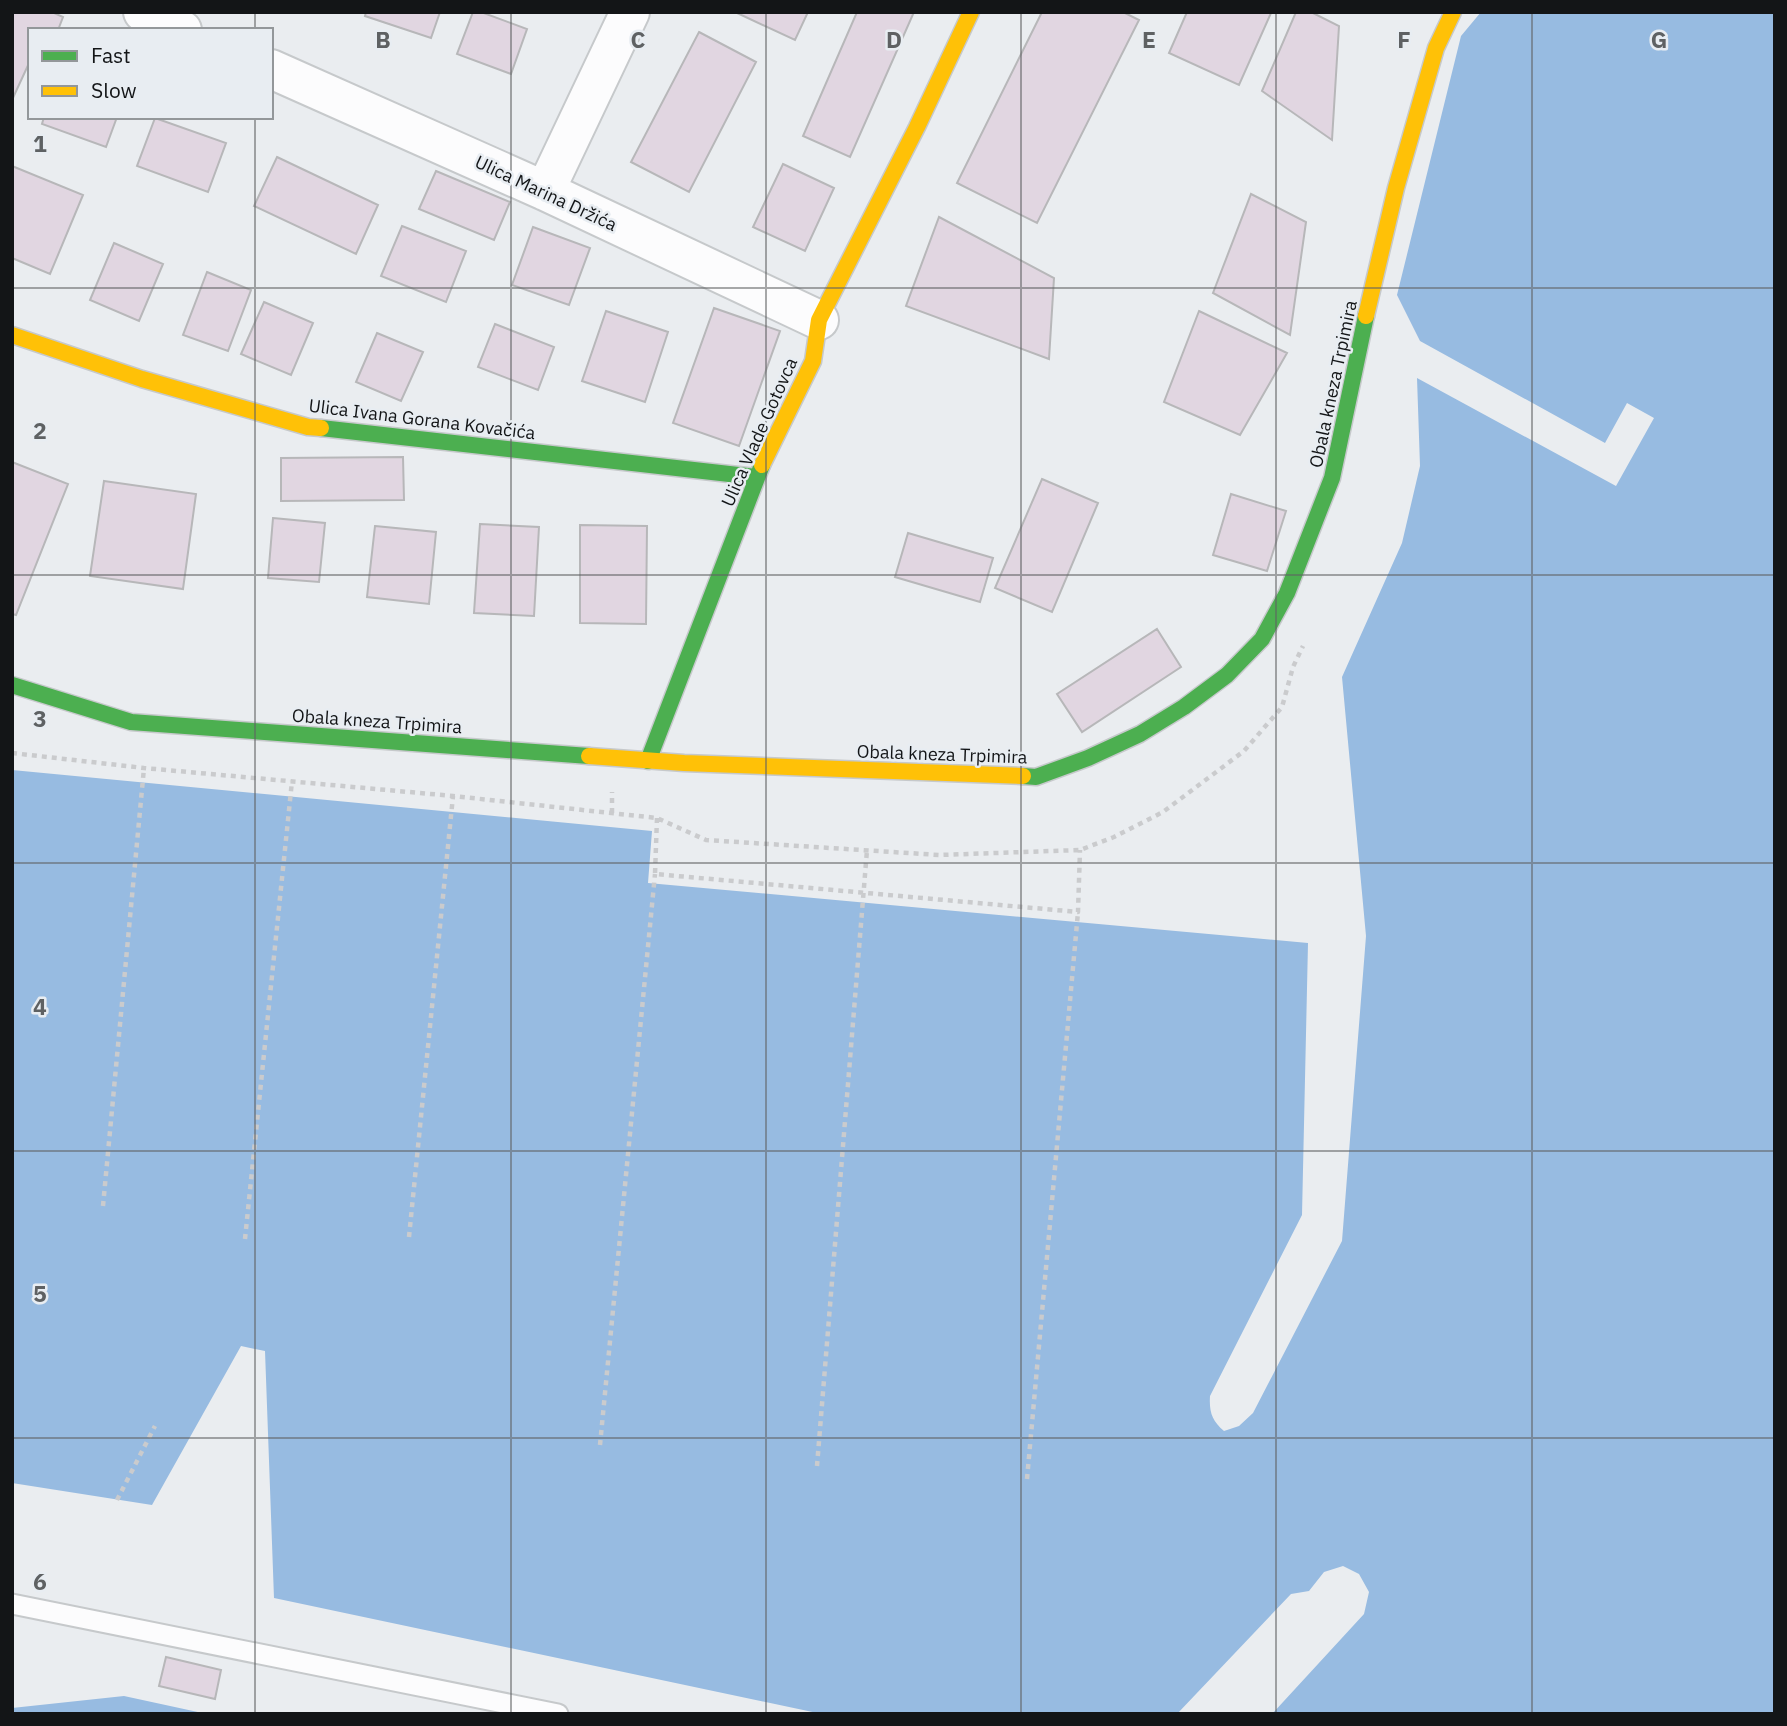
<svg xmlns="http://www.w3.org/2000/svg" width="1787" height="1726" font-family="'IBM Plex Sans',sans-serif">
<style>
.water{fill:#97bbe1}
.building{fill:#e1d6e1;stroke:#b7b7b9;stroke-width:2}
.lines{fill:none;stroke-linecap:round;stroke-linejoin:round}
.lane-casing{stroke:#c6c9cb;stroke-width:23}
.street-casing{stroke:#c6c9cb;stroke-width:42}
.fast-casing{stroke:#c6c9cb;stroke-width:19}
.slow-casing{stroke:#c6c9cb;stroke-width:19}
.path{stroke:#cacbcd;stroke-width:4.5;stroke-dasharray:5 5;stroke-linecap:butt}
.lane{stroke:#fcfcfd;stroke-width:19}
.street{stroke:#fcfcfd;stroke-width:38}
.fast{stroke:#4caf50;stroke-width:16}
.slow{stroke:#ffc107;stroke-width:16}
.grid{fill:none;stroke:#5e6163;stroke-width:2;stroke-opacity:0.55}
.labels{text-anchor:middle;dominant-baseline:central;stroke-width:5;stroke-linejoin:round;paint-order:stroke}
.street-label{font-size:18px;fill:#131517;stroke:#e8edf2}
.grid-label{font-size:23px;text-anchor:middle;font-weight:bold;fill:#5e6163;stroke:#e8edf2;stroke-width:5;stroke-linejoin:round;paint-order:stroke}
</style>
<rect width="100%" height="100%" fill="#eaedf0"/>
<!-- water -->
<path class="water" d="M1481 12H1775V1714H1272L1364 1614 1369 1592 1359 1574 1343 1566 1324 1572 1309 1591 1291 1594 1177 1714H822L274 1598 265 1351 241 1346 152 1505 12 1483V770L652 831 648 883 1308 943 1302 1215 1210 1396C1209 1412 1212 1421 1224 1431L1239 1426 1253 1413 1342 1241 1366 936 1342 677 1402 543 1420 466 1417 378 1616 486 1654 418 1627 403 1605 443 1420 341 1397 295 1461 36Z
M124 1696 207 1714H12V1708Z"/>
<!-- building -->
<path class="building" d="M12 12H52L63 17 58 30H30V61L12 100Z
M366 12H440L431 38 365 16Z
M473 12H481L527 29 511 74 457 54Z
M735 12H808L795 40Z
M857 12H914L850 157 803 136Z
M1042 12H1123L1139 20 1037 223 957 183Z
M1187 12 1271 13 1239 85 1169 53Z
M1296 12H1311L1339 26 1332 140 1262 91Z
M699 32 756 62 689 192 631 162Z
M44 117H117L106 147 42 124Z
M155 118 226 143 208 192 137 166Z
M277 157 378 205 356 254 254 206Z
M783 164 834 188 805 251 753 227Z
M12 166 83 195 50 274 12 258Z
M436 171 510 202 494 240 419 209Z
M1251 194 1306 222 1290 335 1213 293Z
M939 217 1054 278 1049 359 906 306Z
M402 226 466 251 446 302 381 276Z
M533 227 590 248 569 305 512 285Z
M114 243 163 264 139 321 90 300Z
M207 272 251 290 228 351 183 335Z
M264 302 313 323 291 375 241 354Z
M714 308 780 331 739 446 673 423Z
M606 311 668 332 645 402 582 381Z
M1199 311 1287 353 1240 435 1164 402Z
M495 324 554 347 538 390 478 367Z
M377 333 423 352 401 401 356 382Z
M403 457 404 500 281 501V458Z
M12 462 68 484 16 615 12 614Z
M1042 479 1098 503 1052 612 995 588Z
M104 481 196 494 183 589 90 576Z
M1231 494 1286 511 1267 571 1213 555Z
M273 518 325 523 319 582 268 578Z
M480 524 539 527 534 616 474 613Z
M580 525 647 526 646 624 580 623Z
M375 526 436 532 429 604 367 597Z
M908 533 993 558 980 602 895 577Z
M1157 629 1181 667 1082 732 1057 694Z
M166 1657 221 1670 215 1699 159 1686Z"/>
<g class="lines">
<defs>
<path id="lane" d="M12 1604 558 1714"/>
<path id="street" d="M143 12 182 30
M271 69 545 191 819 320
M545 191 630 12"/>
<path id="fast" d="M321 428 756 477
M12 685 131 722 589 756
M648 761 762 465
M1023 776 1036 777 1088 758 1140 734 1184 707 1227 675 1262 639 1287 593 1332 478 1366 316"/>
<path id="slow" d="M1366 316 1396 188 1436 48 1453 12
M12 335 142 379 308 427 321 428
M762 465 813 361 819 320 917 127 971 12
M589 756 684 763 1023 776"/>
</defs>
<!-- lane casing -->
<use href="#lane" class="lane-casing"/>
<!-- street casing -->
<use href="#street" class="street-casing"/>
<!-- fast casing -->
<use href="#fast" class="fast-casing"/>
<!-- slow casing -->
<use href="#slow" class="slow-casing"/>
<!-- path -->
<path class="path" d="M12 753 144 768 453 796 657 818 706 840 939 855 1080 850 1114 837 1163 812 1244 751 1282 707 1293 667 1303 646
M612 813V792
M657 818 655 874 1078 912 1080 850
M103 1206 144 768
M409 1237 453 796
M245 1239 292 781
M600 1445 655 874
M817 1466 867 850
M1027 1479 1078 912
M117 1500 155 1426"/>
<!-- lane -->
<use href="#lane" class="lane"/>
<!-- street -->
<use href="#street" class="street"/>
<!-- fast -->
<use href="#fast" class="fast"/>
<!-- slow -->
<use href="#slow" class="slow"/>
</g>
<!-- grid -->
<path class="grid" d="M255 12V30M511 12V1714M766 12V1714M1021 12V1714M1276 12V1714M1532 12V1714M255 117V1714M12 288H1775M12 575H1775M12 863H1775M12 1151H1775M12 1438H1775"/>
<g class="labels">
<!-- street labels -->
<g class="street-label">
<text transform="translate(546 193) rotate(25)">Ulica Marina Držića</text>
<text transform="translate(1333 384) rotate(-78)">Obala kneza Trpimira</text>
<text transform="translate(422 419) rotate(7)">Ulica Ivana Gorana Kovačića</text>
<text transform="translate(759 432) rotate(-66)">Ulica Vlade Gotovca</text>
<text transform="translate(377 721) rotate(4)">Obala kneza Trpimira</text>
<text transform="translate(942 754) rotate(2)">Obala kneza Trpimira</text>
</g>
</g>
<g class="grid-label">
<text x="383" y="48">B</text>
<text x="638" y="48">C</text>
<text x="894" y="48">D</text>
<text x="1149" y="48">E</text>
<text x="1404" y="48">F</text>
<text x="1659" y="48">G</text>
<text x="40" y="152">1</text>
<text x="40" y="439">2</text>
<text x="40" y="727">3</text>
<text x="40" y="1015">4</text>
<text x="40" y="1302">5</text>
<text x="40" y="1590">6</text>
</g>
<!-- border -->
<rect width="1787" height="1726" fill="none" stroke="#131517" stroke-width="28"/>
<!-- legend -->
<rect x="28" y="28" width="245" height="91" fill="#e8edf2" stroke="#93979a" stroke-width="2"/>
<rect x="42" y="51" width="35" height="10" fill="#4caf50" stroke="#93979a" stroke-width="2"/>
<text x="91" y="63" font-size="21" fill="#131517">Fast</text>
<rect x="42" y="86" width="35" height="10" fill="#ffc107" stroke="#93979a" stroke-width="2"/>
<text x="91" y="98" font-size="21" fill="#131517">Slow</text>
</svg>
